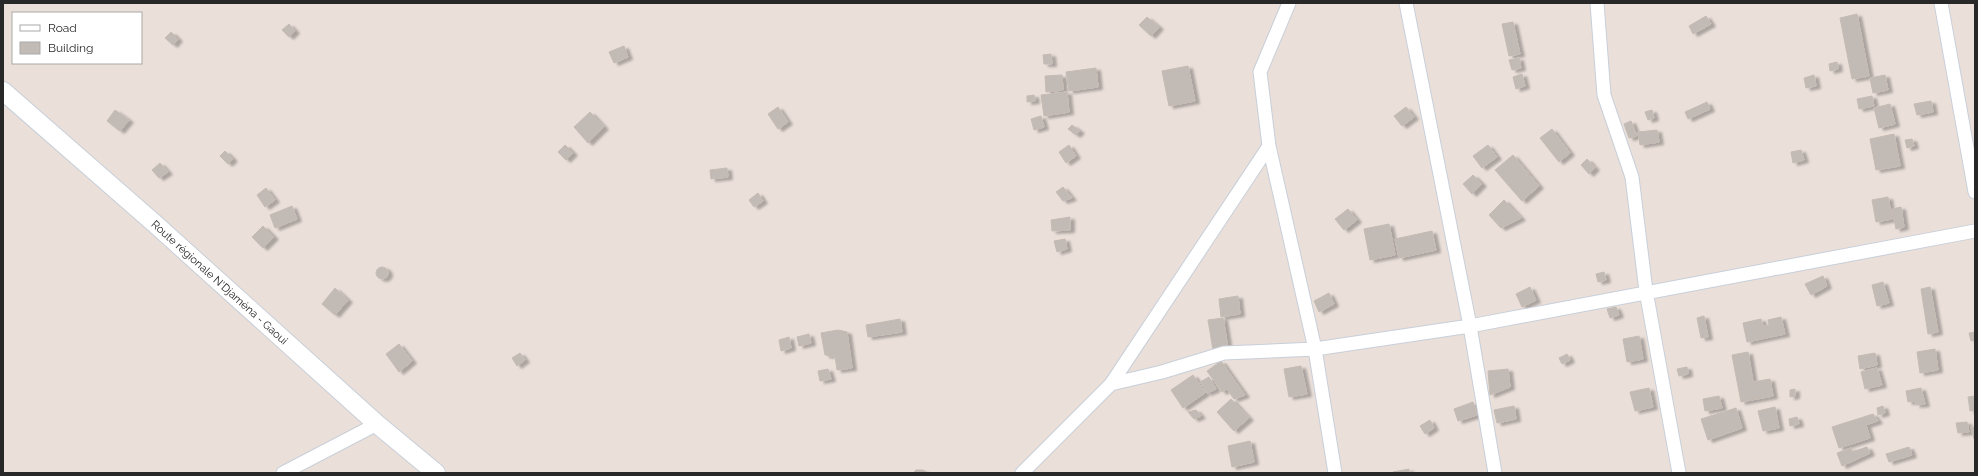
<svg xmlns="http://www.w3.org/2000/svg" width="1978" height="476" font-family="Raleway,sans-serif">
<style>
.building{fill:#c2bbb5;stroke:#c5bbb3;filter:url(#shadow)}
.lines{fill:none;stroke-linecap:round;stroke-linejoin:round}
.street-casing{stroke:#c8cfd9;stroke-width:15}
.secondary-casing{stroke:#c8cfd9;stroke-width:20}
.street{stroke:#fff;stroke-width:13}
.secondary{stroke:#fff;stroke-width:18}
.labels{text-anchor:middle;dominant-baseline:central;stroke-width:3;stroke-linejoin:round;paint-order:stroke}
.street-label{font-size:11px;fill:#282828;stroke:#fff}
</style>
<defs>
<filter id="shadow"><feDropShadow dx="4.5" dy="2.5" stdDeviation="1" flood-color="#0004"/></filter>
</defs>
<rect width="100%" height="100%" fill="#eadfd9"/>
<!-- building -->
<path class="building" d="M1857 14 1869 76 1852 79 1840 18Z
M1706 16 1711 24 1693 34 1689 26Z
M1147 17 1159 27 1151 36 1139 25Z
M1513 22 1520 54 1509 56 1502 24Z
M289 24 295 31 289 37 282 30Z
M171 32 178 39 173 45 165 38Z
M624 46 628 57 614 63 609 52Z
M1051 54 1052 64H1044L1043 55Z
M1519 58 1521 68 1512 70 1509 60Z
M1837 62 1838 69 1830 71 1829 64Z
M1188 66 1195 101 1169 106 1162 71Z
M1096 68 1098 87 1069 91 1066 72Z
M1522 74 1525 86 1516 89 1513 77Z
M1062 75 1063 90 1046 92 1045 76Z
M1814 75 1816 86 1806 88 1804 78Z
M1885 75 1888 90 1873 93 1870 78Z
M1067 92 1069 112 1044 116 1041 95Z
M1034 95 1035 101 1027 102V96Z
M1872 96 1874 106 1859 109 1857 99Z
M1931 101 1933 112 1917 115 1914 104Z
M1707 102 1710 109 1688 119 1685 112Z
M1890 104 1895 124 1879 128 1874 108Z
M778 107 788 122 778 129 768 114Z
M1406 107 1414 117 1402 126 1394 116Z
M115 110 129 120 120 131 107 121Z
M1652 110 1654 118 1648 120 1645 112Z
M590 112 604 127 588 143 574 127Z
M1041 116 1044 127 1034 130 1031 119Z
M1631 121 1637 136 1629 138 1624 124Z
M1072 125 1080 131 1076 135 1068 129Z
M1552 129 1570 153 1559 162 1540 138Z
M1657 130 1659 142 1640 145 1638 132Z
M1894 134 1900 166 1876 170 1870 139Z
M1912 139 1914 146 1907 148 1905 140Z
M565 145 573 153 566 160 558 152Z
M1069 145 1076 156 1066 163 1059 152Z
M1488 145 1497 157 1482 168 1473 156Z
M1801 150 1804 160 1793 163 1791 152Z
M225 151 233 159 228 164 220 156Z
M1513 155 1539 186 1522 201 1495 170Z
M1587 159 1595 168 1589 174 1581 165Z
M160 163 168 172 159 178 152 170Z
M727 168 728 177 711 179 710 170Z
M1473 175 1482 184 1472 194 1463 184Z
M1063 187 1072 198 1063 201 1056 192Z
M266 188 275 200 265 207 257 195Z
M758 193 763 201 754 207 749 200Z
M1888 197 1892 219 1876 222 1872 200Z
M1504 200 1521 218 1501 228 1489 215Z
M292 206 297 219 275 228 270 215Z
M1901 207 1904 227 1896 229 1892 209Z
M1348 209 1357 220 1344 230 1335 219Z
M1070 217V230L1052 231 1051 220Z
M1389 224 1395 255 1370 260 1364 229Z
M263 226 274 237 263 248 252 237Z
M1432 231 1436 250 1399 258 1395 239Z
M1065 239 1067 249 1057 252 1054 241Z
M376 273a6 6 0 1 1 12 0a6 6 0 1 1-12 0Z
M1604 272 1606 280 1598 282 1596 274Z
M1823 276 1827 286 1811 295 1805 284Z
M1883 282 1889 303 1877 306 1872 285Z
M1530 287 1536 300 1522 307 1516 294Z
M1930 287 1938 332 1928 334 1921 289Z
M335 288 348 300 335 315 322 304Z
M1329 293 1334 304 1319 312 1314 301Z
M1238 296 1240 314 1221 317 1219 299Z
M1616 307 1619 315 1610 318 1607 309Z
M1704 316 1708 337 1701 338 1697 318Z
M1781 317 1785 334 1747 342 1743 323 1761 319 1763 326 1769 325 1768 320Z
M1223 318 1228 348 1213 350 1208 320Z
M900 319 902 332 868 337 866 325Z
M838 330 847 332 852 368 837 370 835 356 825 355 821 333Z
M1975 332V340L1971 341 1969 333Z
M809 334 811 343 799 346 797 337Z
M1639 336 1643 359 1627 362 1623 339Z
M789 337 791 348 781 351 779 340Z
M399 344 412 361 399 372 386 354Z
M1935 349 1938 370 1920 373 1917 352Z
M1748 352 1753 382 1770 379 1773 396 1741 402 1732 355Z
M520 353 525 360 517 366 512 358Z
M1875 353 1877 365 1860 369 1858 356Z
M1567 354 1570 360 1562 364 1559 358Z
M1221 361 1245 395 1234 399 1227 389 1222 392 1207 371Z
M1301 366 1307 394 1289 397 1284 369Z
M1687 367 1688 374 1679 376 1677 369Z
M1877 368 1882 385 1865 389 1861 372Z
M828 369 831 379 820 381 818 371Z
M1508 369 1510 387 1490 395 1488 371Z
M1193 375 1205 393 1183 408 1171 390Z
M1209 377 1216 389 1207 393 1200 382Z
M1649 388 1653 407 1635 411 1630 392Z
M1921 388 1925 404 1916 405 1915 401 1908 402 1906 391Z
M1795 389V396L1790 397V390Z
M1719 396 1722 408 1705 411 1703 399Z
M1975 396V410L1970 411 1968 397Z
M1231 399 1249 418 1234 431 1217 412Z
M1473 402 1477 415 1458 421 1454 409Z
M1514 406 1516 419 1497 423 1494 410Z
M1883 406 1885 413 1878 415 1877 408Z
M1775 407 1779 428 1763 431 1758 411Z
M1736 408 1742 428 1708 440 1701 419Z
M1196 410 1201 416 1194 419 1188 412Z
M1873 414 1878 421 1866 425 1870 438 1839 448 1832 427Z
M1797 417 1799 424 1790 426 1789 419Z
M1430 420 1434 428 1425 434 1420 426Z
M1967 422 1969 432 1958 433 1956 423Z
M1971 427H1975V439H1974Z
M1250 441 1254 462 1232 467 1228 446Z
M1867 447 1870 453 1842 466 1837 453 1851 448 1852 452Z
M1909 447 1912 455 1889 462 1886 454Z
M1409 469V473L1393 472Z
M916 470H923L928 473H913Z"/>
<g class="lines">
<defs>
<path id="street" d="M1406 3 1470 326 1495 473
M1597 3 1604 95 1632 177 1646 291 1679 473
M1941 3 1975 192
M1269 146 1315 349 1335 473
M1111 384 1269 146 1260 72 1289 3
M283 473 377 424
M1022 473 1111 384 1162 372 1224 353 1315 349 1470 326 1975 231"/>
<g id="secondary">
<path id="s1" d="M3 91 154 223 377 424 436 473"/>
</g>
</defs>
<!-- street casing -->
<use href="#street" class="street-casing"/>
<!-- secondary casing -->
<use href="#secondary" class="secondary-casing"/>
<!-- street -->
<use href="#street" class="street"/>
<!-- secondary -->
<use href="#secondary" class="secondary"/>
</g>
<g class="labels">
<!-- street labels -->
<g class="street-label">
<text stroke="none"><textPath href="#s1" startOffset="289">Route régionale N'Djaména - Gaoui</textPath></text>
</g>
</g>
<!-- border -->
<rect width="1978" height="476" fill="none" stroke="#282828" stroke-width="8"/>
<!-- legend -->
<rect x="12" y="12" width="130" height="52" fill="#ffffff" stroke="#a9a9a9"/>
<rect x="20" y="25" width="20" height="6" fill="#ffffff" stroke="#a9a9a9"/>
<text x="48" y="32" font-size="12" fill="#282828">Road</text>
<rect x="20" y="42" width="20" height="12" fill="#c2bbb5" stroke="#a9a9a9"/>
<text x="48" y="52" font-size="12" fill="#282828">Building</text>
</svg>
